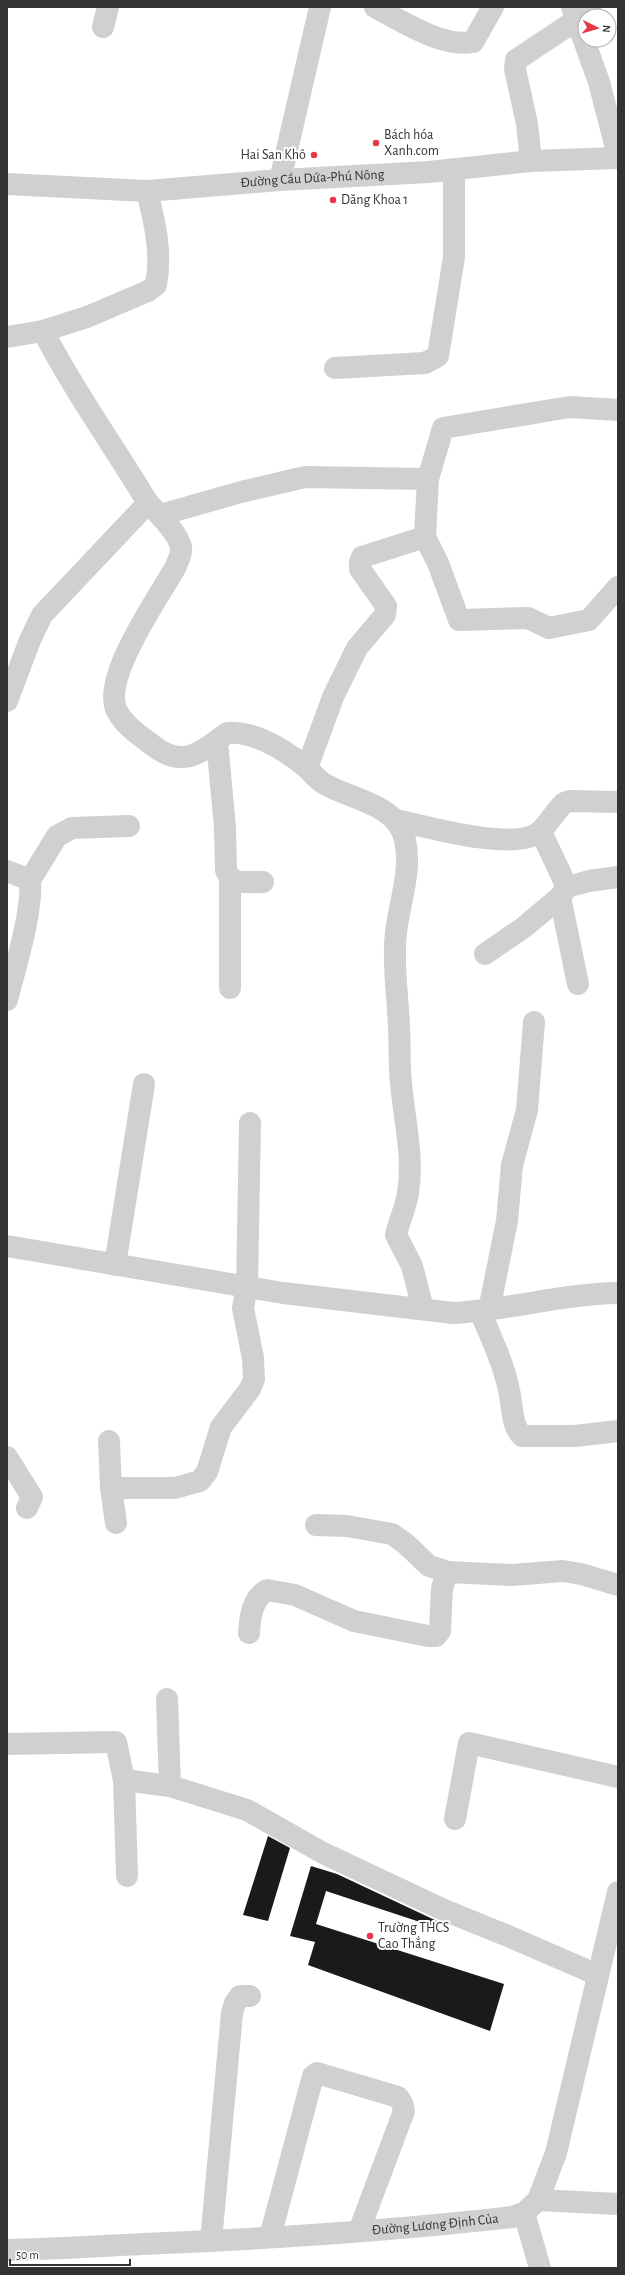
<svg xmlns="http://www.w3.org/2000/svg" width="625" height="2275" font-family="'Alegreya Sans',sans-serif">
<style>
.building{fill:#1a1a1a}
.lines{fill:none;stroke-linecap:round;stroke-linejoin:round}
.minor{stroke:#d0d0d0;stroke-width:22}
.poi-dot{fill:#e63946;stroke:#fff;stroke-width:1.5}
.labels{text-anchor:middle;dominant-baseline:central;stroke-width:4;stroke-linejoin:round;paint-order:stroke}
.poi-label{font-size:14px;fill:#333;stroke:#fff;text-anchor:start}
.street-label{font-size:14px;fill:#333;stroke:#fff}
</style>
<rect width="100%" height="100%" fill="#fff"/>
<!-- building -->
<path class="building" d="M268 1836 290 1848 268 1921 243 1915Z
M311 1866 337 1874 437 1921 435 1927 326 1891 316 1924 504 1984 490 2031 308 1965 315 1942 290 1936Z"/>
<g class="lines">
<!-- minor -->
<g class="minor">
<path d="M375 7C401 21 443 48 473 42L493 7"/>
<path d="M572 7 599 82 618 156"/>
<path d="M103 27 108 7"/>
<path d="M531 161 527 124 515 69 516 60 578 19 591 7"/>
<path d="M280 180 320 7"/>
<path id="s1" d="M7 184 147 191 280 180 429 172 531 161 618 158"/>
<path d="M147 191C155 223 162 253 156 285L148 291 87 317 43 331C74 391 113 445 148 503 158 513 178 533 181 547 182 554 178 561 175 568 158 598 103 676 116 709 123 725 142 737 155 747 184 769 203 751 227 733 256 731 285 750 307 768 312 773 317 779 323 783 350 800 397 803 405 840 413 876 395 912 395 947 394 974 398 1001 399 1027 400 1046 399 1064 401 1083 404 1119 414 1157 408 1193 406 1207 399 1221 396 1235L412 1266 423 1309"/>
<path d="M7 337 43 331"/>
<path d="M335 368 425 363 438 356 454 257V169"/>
<path d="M428 479 425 537 438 563 459 620 528 618 549 628 589 620 618 587"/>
<path d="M160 515 241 492 305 477 428 479 443 428 570 407 618 410"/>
<path d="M7 701 30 640 42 615 148 503"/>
<path d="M217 741 225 828 226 870 230 878 239 882H263"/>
<path d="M307 768 333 697 357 648 385 615 386 606 360 569V562L362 557 425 537"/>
<path d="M396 820C427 827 512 851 538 833 547 827 555 811 564 803L570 801 618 802"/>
<path d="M541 832 567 887"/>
<path d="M7 871 30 880C33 911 15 968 7 1000"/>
<path d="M30 880 57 836 72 828 129 826"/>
<path d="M560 897 578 984"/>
<path d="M485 954 523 928 560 897 567 887 589 881 618 877"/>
<path d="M230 988V878"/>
<path d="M7 1246 283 1293 453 1313C508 1310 562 1294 618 1293"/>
<path d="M115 1265 144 1084"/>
<path d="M489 1310 507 1221 512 1165 527 1110 534 1022"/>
<path d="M480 1311C492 1340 507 1370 511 1402 513 1414 513 1427 522 1436H575L618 1431"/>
<path d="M109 1441 111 1488"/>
<path d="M7 1457 32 1497 27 1508"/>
<path d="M116 1523 111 1488H175L200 1481 207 1472 221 1427 250 1389 254 1379 253 1358 243 1308 247 1287 250 1123"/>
<path d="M316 1525 347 1526 392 1534 406 1544 429 1566 448 1572 512 1575 563 1571 581 1574 618 1585"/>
<path d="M249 1633C250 1617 252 1599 267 1590L295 1595 354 1621 428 1636H436L440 1631 442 1588 448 1572"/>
<path d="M167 1699 170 1786"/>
<path d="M7 1744 116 1742 124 1780 170 1786 247 1810 323 1853 444 1910 508 1936 598 1975"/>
<path d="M124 1780 127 1876"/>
<path d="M455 1819 469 1743 618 1777"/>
<path d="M538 2200 618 2204"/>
<path d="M524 2213 540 2268"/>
<path d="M270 2237 313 2076 317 2073 398 2097 402 2103 404 2111 359 2231"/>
<path d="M211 2241 232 2013 235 2003 240 1996H250"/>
<path id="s2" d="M7 2250C53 2249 98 2246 143 2244 266 2239 389 2231 512 2217L524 2213 538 2200 556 2153 618 1892"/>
</g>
</g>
<!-- markers -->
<g class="poi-dot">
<circle cx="376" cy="143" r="4"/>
<circle cx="314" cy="155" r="4"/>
<circle cx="333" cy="200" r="4"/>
<circle cx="370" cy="1936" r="4"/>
</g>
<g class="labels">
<!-- poi labels -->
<g class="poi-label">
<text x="384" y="135">Bách hóa<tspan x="384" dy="16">Xanh.com</tspan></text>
<text x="306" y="155" text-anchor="end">Hai San Khô</text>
<text x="341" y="200">Dăng Khoa 1</text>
<text x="378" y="1928">Trường THCS<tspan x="378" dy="16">Cao Thắng</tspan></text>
</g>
<!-- street labels -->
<g class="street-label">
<text stroke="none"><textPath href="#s1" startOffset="306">Đường Cầu Dứa-Phú Nông</textPath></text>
<text stroke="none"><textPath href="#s2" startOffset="429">Đường Lương Định Của</textPath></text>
</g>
</g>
<!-- border -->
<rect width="625" height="2275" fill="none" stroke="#333333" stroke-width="16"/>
<!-- north arrow -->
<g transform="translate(597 28) rotate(95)"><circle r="19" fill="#ffffff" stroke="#adadad"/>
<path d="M0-3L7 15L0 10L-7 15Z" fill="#e63946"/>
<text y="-6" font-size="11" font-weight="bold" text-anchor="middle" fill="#333333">N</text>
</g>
<!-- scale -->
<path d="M10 2259v6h120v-6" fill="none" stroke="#333333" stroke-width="2"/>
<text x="16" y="2259" font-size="12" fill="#333333" stroke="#ffffff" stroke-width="3" paint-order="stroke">50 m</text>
</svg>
